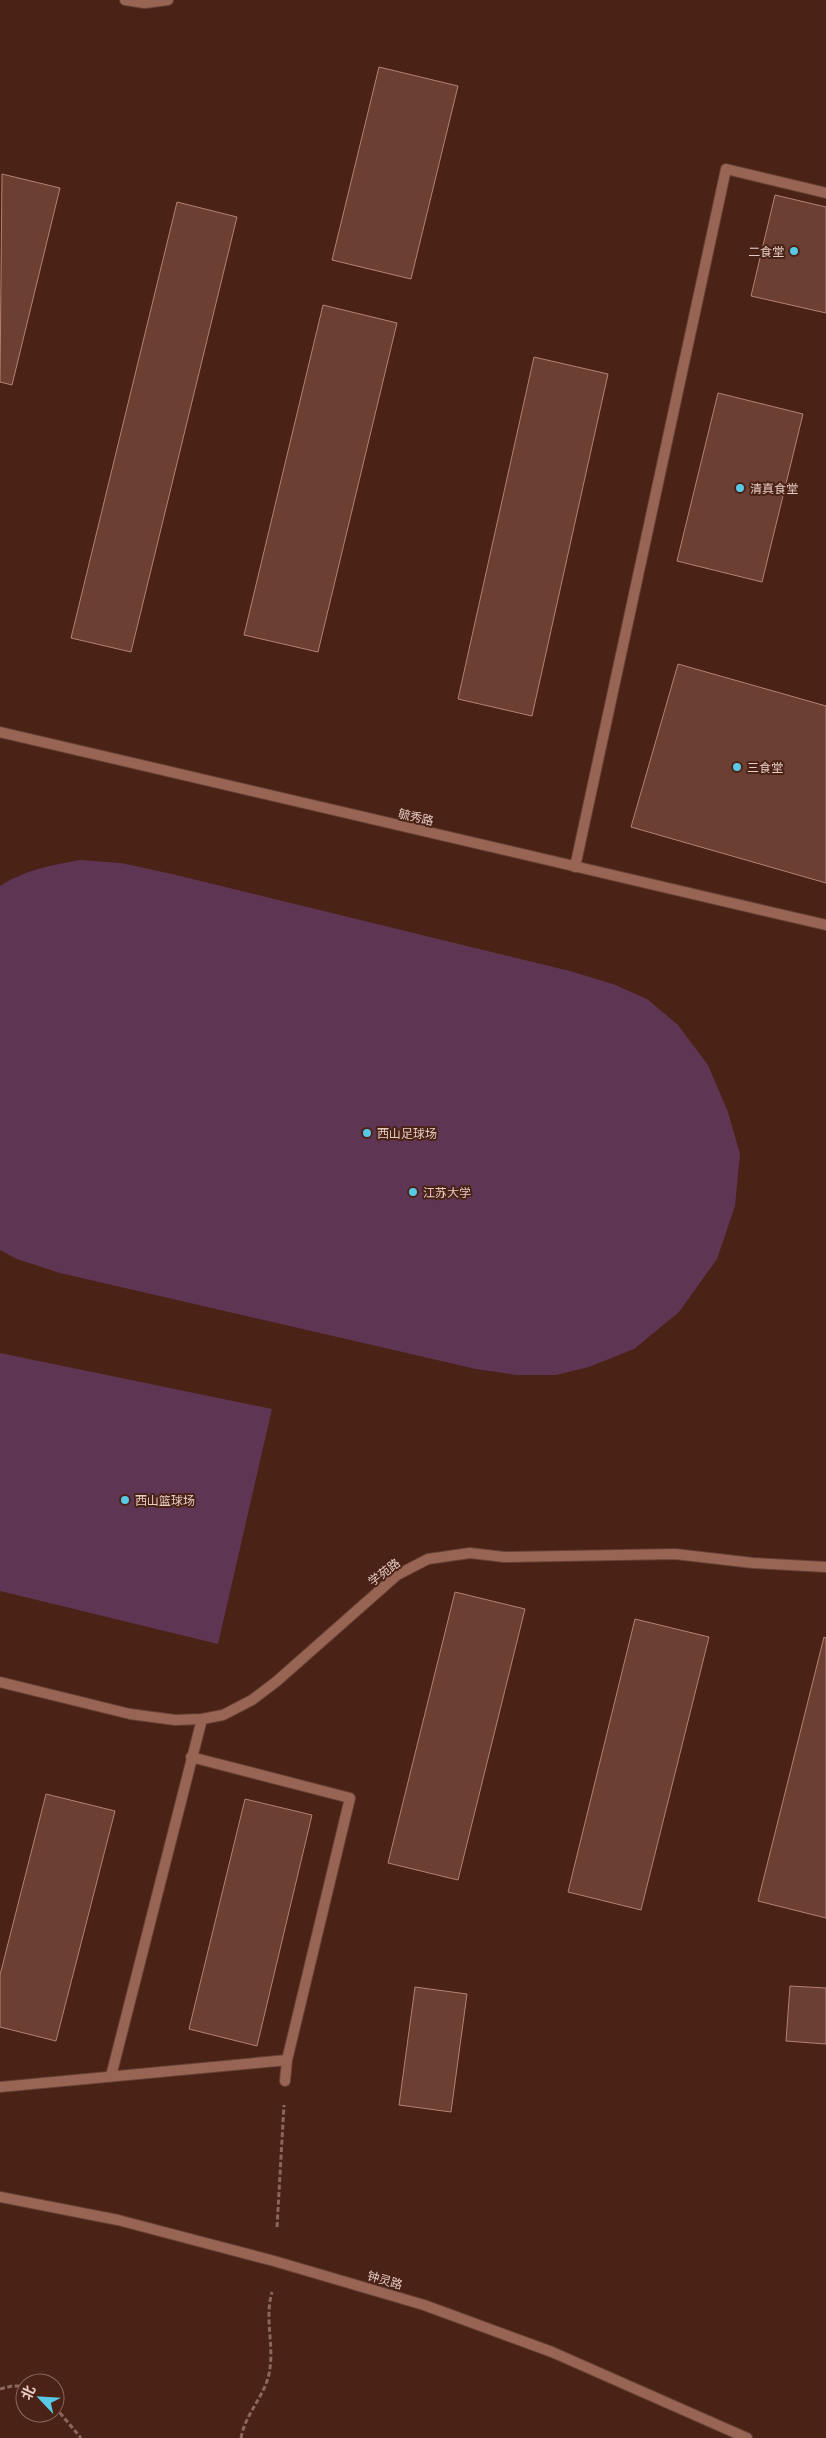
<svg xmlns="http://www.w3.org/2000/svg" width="826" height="2438" font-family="'PT Serif','Noto Sans SC',serif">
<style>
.pitch{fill:#5e3654}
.building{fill:#6b3f32;stroke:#b48273}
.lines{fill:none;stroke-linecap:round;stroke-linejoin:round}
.lane-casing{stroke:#664135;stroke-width:12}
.path{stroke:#89675c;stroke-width:3;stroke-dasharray:5 2.5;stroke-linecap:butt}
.lane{stroke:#986454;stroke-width:10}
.poi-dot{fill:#59c8e5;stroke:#4a2216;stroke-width:2}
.labels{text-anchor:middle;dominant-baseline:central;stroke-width:4;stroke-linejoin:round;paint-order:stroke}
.poi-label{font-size:12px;fill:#e7ccc4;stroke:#4a2216;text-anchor:start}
.street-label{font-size:12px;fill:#e7ccc4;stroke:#4a2216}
</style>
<rect width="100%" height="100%" fill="#4a2216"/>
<!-- pitch -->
<path class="pitch" d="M80 860 121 863 172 874 570 971 613 984 647 999 678 1025 708 1065 728 1112 740 1154 735 1206 717 1259 679 1312 634 1349 589 1367 556 1375H516L476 1369 60 1273 17 1259 0 1250V886C24 870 52 865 80 860Z
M0 1353 272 1409 218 1644 0 1591Z"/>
<!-- building -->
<path class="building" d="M379 67 458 86 411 279 332 260Z
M2 174 60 188 12 385 0 382Z
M775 195 826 207V313L751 296Z
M177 202 237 217 131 652 71 638Z
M323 305 397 323 318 652 244 635Z
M534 357 608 374 532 716 458 699Z
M718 393 803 414 762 582 677 561Z
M678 664 826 706V883L631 827Z
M455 1592 525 1609 458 1880 388 1863Z
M635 1619 709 1637 641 1910 568 1892Z
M824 1637 826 1638V1918L758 1901Z
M46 1794 115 1811 56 2041 0 2027V1975Z
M245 1799 312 1815 257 2046 189 2029Z
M790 1986 826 1988V2044L786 2041Z
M415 1987 467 1994 451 2112 399 2105Z"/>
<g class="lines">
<defs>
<path id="lane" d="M125 0 145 3 168 0
M0 732 826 925
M575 867 726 169 826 193
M0 1682 130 1714 175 1720 202 1719 223 1715 252 1700 277 1681 397 1575 428 1559 470 1553 504 1557 675 1554 753 1563 826 1567
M191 1757 350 1798 287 2060 285 2081
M111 2076 202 1719
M0 2087 287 2060
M0 2197 118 2220 274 2261 424 2305 552 2352 747 2438"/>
</defs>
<!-- lane casing -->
<use href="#lane" class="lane-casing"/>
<!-- path -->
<path class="path" d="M277 2227 284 2105
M0 2389 12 2386H25
M55 2407 81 2438
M241 2438C245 2414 264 2397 269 2374 275 2346 264 2320 272 2292"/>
<!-- lane -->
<use href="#lane" class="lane"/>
</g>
<!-- markers -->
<g class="poi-dot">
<circle cx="794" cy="251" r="5"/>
<circle cx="740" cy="488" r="5"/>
<circle cx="737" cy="767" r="5"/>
<circle cx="367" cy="1133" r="5"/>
<circle cx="413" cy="1192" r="5"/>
<circle cx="125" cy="1500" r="5"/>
</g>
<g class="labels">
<!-- poi labels -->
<g class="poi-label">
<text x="784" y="251" text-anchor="end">二食堂</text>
<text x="750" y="488">清真食堂</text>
<text x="747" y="767">三食堂</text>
<text x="377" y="1133">西山足球场</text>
<text x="423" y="1192">江苏大学</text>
<text x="135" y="1500">西山篮球场</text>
</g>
<!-- street labels -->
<g class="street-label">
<text transform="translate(416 817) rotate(13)">毓秀路</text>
<text transform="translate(384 1572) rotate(-37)">学苑路</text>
<text transform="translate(385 2280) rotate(16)">钟灵路</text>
</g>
</g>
<!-- north arrow -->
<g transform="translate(40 2398) rotate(295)"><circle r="24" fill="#4a2216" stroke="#89665c"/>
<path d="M0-4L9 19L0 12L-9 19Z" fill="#59c8e5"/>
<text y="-8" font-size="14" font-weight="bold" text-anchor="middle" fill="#e7ccc4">北</text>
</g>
</svg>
